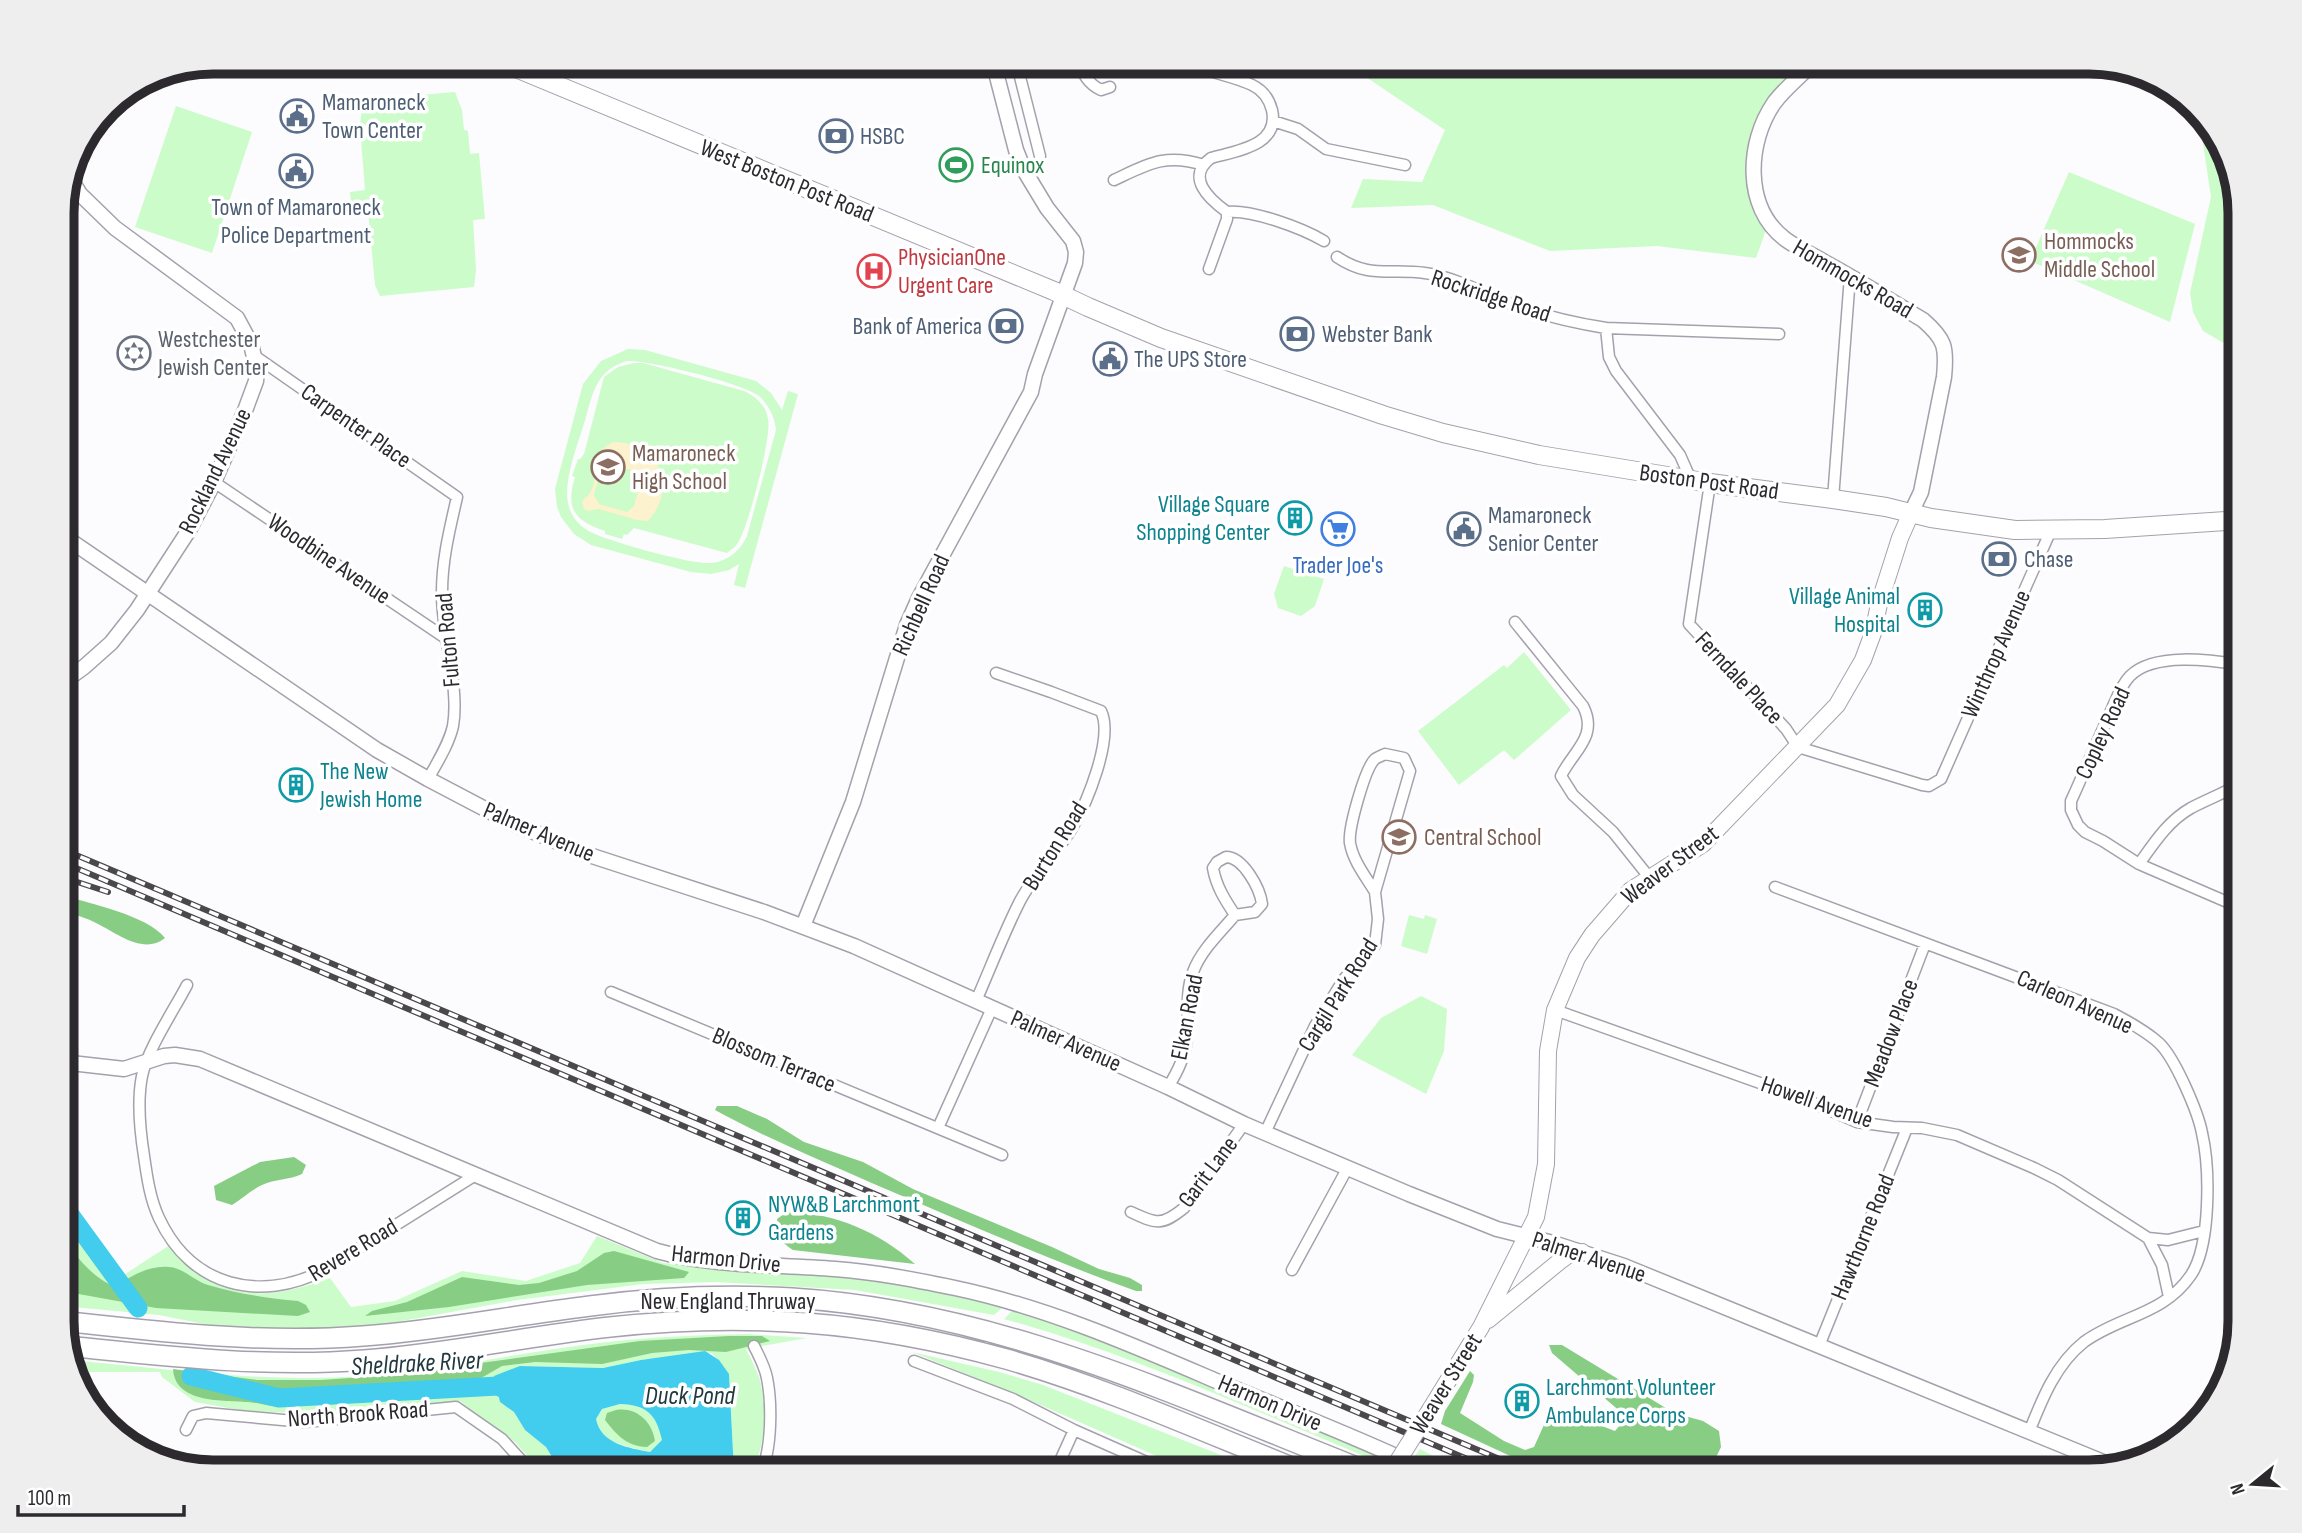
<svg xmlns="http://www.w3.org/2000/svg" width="2302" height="1533" font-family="'Sofia Sans Condensed',sans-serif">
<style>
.green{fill:#ccfcc9;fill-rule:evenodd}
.forest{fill:#87cd84}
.sand{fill:#fcf2cd;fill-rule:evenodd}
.water{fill:#42cced;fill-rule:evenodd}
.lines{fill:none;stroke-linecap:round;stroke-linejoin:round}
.river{stroke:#42cced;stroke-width:19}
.minor-casing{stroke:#a5a1ac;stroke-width:13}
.tertiary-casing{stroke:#a5a1ac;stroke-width:17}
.secondary-casing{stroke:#a5a1ac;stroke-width:18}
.primary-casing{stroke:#a5a1ac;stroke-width:20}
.motorway-casing{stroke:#a5a1ac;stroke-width:22}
.minor{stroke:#fff;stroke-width:10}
.tertiary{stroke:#fff;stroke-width:14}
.secondary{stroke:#fff;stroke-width:16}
.primary{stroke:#fff;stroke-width:18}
.motorway{stroke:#fff;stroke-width:19}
.rail-casing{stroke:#4a484d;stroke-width:6}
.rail{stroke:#fff;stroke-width:3.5;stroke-dasharray:10;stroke-linecap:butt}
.secondary-bridge-casing{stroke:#a5a1ac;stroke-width:18;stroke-linecap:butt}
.secondary-bridge{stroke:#fff;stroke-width:16}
.labels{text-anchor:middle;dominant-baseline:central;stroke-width:7;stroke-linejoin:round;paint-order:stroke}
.service-label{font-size:24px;fill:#4e5e75;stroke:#fff;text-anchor:start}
.leisure-label{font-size:24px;fill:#27864d;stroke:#fff;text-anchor:start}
.street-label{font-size:24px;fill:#2c2a2f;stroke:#fff}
.education-label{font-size:24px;fill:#785e54;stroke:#fff;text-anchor:start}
.health-label{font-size:24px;fill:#be3a42;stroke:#fff;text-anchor:start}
.worship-label{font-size:24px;fill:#5b616d;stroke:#fff;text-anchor:start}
.culture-label{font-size:24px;fill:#0d838f;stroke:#fff;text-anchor:start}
.shop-label{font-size:24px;fill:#366cbe;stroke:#fff}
.water-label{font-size:26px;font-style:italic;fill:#21383e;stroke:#fff}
.rim{fill:none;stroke:#2c2a2f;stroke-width:9}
</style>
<rect width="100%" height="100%" fill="#fcfbfe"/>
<!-- green -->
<path class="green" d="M1342 61H1801C1772 95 1741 128 1748 176 1751 193 1761 211 1767 227L1756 258 1657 246 1550 251 1433 205 1351 208 1363 179 1422 182 1445 130Z
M455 92 462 110 464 130 468 131 470 154 479 153 485 219 473 220 476 270 474 287 380 296 375 285 368 211H352L350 192 365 190 360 126 363 100Z
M176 106 252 132 212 253 135 227Z
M2199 116 2225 145 2241 212V353L2203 331 2193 312 2190 293 2211 197Z
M2069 172 2195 224 2170 322 2030 261Z
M628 349 645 350 756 381 771 393 782 410 788 391 798 394 745 588 734 585 739 564 729 570 711 574 691 572 591 545 574 534 561 517 557 507 555 489 583 384 601 361ZM627 361C649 360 742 383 759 396 769 405 775 418 776 430L747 536C740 551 727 562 710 563 693 565 602 540 587 530 580 526 573 518 570 510 560 486 579 442 586 417 593 391 598 369 627 361Z
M634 363H643L744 391C756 397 766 405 768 419 772 437 749 523 739 541 736 547 732 549 727 553L634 528 627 535 624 534 622 539 605 534V531C575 521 565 509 575 477L572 476 578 459H580L584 454 604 377 618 367Z
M1284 566 1324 579 1315 606 1301 616 1278 608 1274 594Z
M1524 652 1571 710 1514 760 1504 750 1459 785 1418 731 1504 665 1507 668Z
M1409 915 1424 919 1425 915 1437 919 1427 954 1401 946Z
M1421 996 1447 1009 1444 1051 1426 1094 1352 1055 1381 1018Z
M62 1135H64L73 1212H77L119 1278 170 1245C177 1252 183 1263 192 1269 237 1304 280 1296 330 1278L351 1307 395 1301 462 1271 526 1281 580 1263 597 1236 663 1263 861 1278 937 1292 1003 1307 994 1315 855 1290 716 1282 643 1284 517 1300 380 1325 292 1329 214 1326 159 1315 62 1306Z
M1014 1309 1065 1324 1384 1458 1382 1463C1258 1413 1133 1354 1004 1319Z
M747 1334 807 1338 746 1349C751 1360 759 1373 761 1385 767 1412 765 1447 752 1472H734L729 1374 712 1353 641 1360 603 1368 520 1366 498 1386 500 1402 514 1412 525 1430 546 1447 561 1472H542L515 1442 487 1424 460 1401 363 1410 297 1413 245 1411 195 1402 162 1377 160 1372H74L70 1360C161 1368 254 1382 346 1377 431 1373 515 1353 599 1343 648 1337 698 1335 747 1334Z
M912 1352 999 1372 1043 1385 1264 1472H1193L1027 1399Z
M620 1404C648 1405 655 1414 663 1440L650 1452C629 1447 601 1444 596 1419L602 1409Z
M1420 1449 1464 1472 1405 1470Z"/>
<!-- forest -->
<path class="forest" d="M62 895C90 904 147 915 165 938 144 955 118 934 98 924 87 918 74 914 62 911Z
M717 1106H737L767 1119 804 1142 863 1162 913 1189 1052 1247 1099 1269 1130 1278 1142 1285V1291H1136C1047 1259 961 1221 874 1184 820 1160 766 1138 715 1110Z
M294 1157 306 1165 302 1174C289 1180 275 1179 262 1185 251 1190 242 1199 232 1205L216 1200 214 1186 260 1162Z
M787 1212C836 1213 879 1232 915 1264L793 1250C778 1240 779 1237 777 1219Z
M62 1232C72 1253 92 1278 114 1286 131 1277 148 1265 169 1267 184 1268 194 1281 208 1285 238 1294 268 1298 298 1301L306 1305 310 1312 298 1316 156 1308 62 1291Z
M614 1251 689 1272 684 1278 587 1285 449 1307 365 1316 372 1311 407 1302 462 1277 519 1285 539 1283 577 1271 604 1253Z
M729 1336H762L770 1341 726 1352 689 1350 652 1353 602 1364 535 1362 502 1366 476 1381 456 1383 371 1386 306 1393C303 1397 299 1403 295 1405 281 1411 260 1402 245 1402 221 1400 175 1403 173 1369L257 1380H321L393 1375 640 1341Z
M1549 1345H1562L1674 1413 1703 1421 1719 1431 1721 1447 1709 1472H1545L1441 1424 1445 1411 1470 1371 1474 1375 1473 1382 1460 1413 1504 1441 1525 1450 1534 1447 1552 1407 1615 1431 1621 1424 1622 1413 1552 1353Z
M616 1410C636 1407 652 1421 655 1441L647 1447C626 1446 617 1435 605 1420L607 1413Z"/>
<!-- sand -->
<path class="sand" d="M614 442C659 443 679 487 648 521L637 520 599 509 587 511 584 509 582 502C584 498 588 496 590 493 600 476 591 449 614 442ZM604 466 633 470 641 479 634 506 627 512 599 504 594 495 601 468Z"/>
<!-- water -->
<path class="water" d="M705 1351 719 1360 729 1374 734 1472H561L546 1447 525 1430 514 1412 500 1402 494 1376 520 1366 603 1368 641 1360ZM620 1404C647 1405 656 1414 662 1440L650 1452C629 1448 601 1444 596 1419L602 1409Z"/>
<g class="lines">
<!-- river -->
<path class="river" d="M62 1186 63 1205 138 1308
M191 1376 279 1398 498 1386 520 1396"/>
<defs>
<path id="minor" d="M1016 61 1040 156
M1080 61C1082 75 1089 84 1101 90L1110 87
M1185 61C1207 73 1231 75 1252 85 1263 90 1269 99 1272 110 1280 146 1236 151 1211 158 1185 177 1209 199 1227 212
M1273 121 1298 129 1326 149 1405 165
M1114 180C1148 164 1165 153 1204 165
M62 207 80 194
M1227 212C1251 209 1302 228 1324 241
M1337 257C1370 279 1389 268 1425 273 1451 276 1487 294 1511 304 1541 315 1574 323 1606 328L1609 357 1616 371 1680 455 1691 480
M1209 269 1227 219V212
M1606 328 1779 334
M255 356 457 497C450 528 442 559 442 592 441 634 460 686 453 726 449 744 437 763 428 779
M214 482 444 637
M1710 483 1689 624 1786 729 1798 747 1922 785 1929 786 1941 779 2051 530
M1833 499 1850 276
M1515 622 1583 706C1599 737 1572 752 1561 776L1573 795 1613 832 1649 877
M2241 665C2210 660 2154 652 2130 676 2120 686 2115 703 2109 715 2098 740 2087 765 2076 790L2071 801V810L2078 825 2085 832 2103 841 2139 864 2241 908
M1385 754 1404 758 1410 771 1375 892C1366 877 1353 861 1350 843 1348 829 1365 768 1375 759 1376 758 1383 755 1385 754Z
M1226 857C1243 857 1260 888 1262 904L1255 912 1235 915C1225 900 1216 886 1213 868L1217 862Z
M2139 864C2154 843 2168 821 2191 808 2208 799 2225 793 2241 783
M1775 887 2114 1014C2129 1022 2146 1031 2159 1043 2175 1058 2198 1112 2202 1133 2210 1168 2211 1245 2191 1275 2164 1315 2119 1316 2084 1342 2056 1364 2042 1399 2029 1432
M187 985C174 1010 147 1050 142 1076 137 1101 140 1131 144 1156 147 1177 150 1199 159 1218 191 1287 260 1303 324 1270L474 1176
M611 992 1002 1155
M976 1001C990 969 1003 935 1019 903 1033 875 1056 854 1072 828 1087 803 1114 738 1101 711L1051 692 996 673
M1555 1010 1802 1098 1857 1122 1893 1127 1922 1128 1957 1135 2034 1168 2058 1180 2148 1238 2162 1265 2169 1297
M1168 1087C1177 1073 1186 1054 1187 1037 1189 1015 1185 993 1193 972 1201 950 1220 933 1235 915
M1857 1122 1925 944
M938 1128 992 1008
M1265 1133 1315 1026 1344 979 1375 945 1378 919 1375 892
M1131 1212C1156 1224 1162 1226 1184 1208L1244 1124
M2148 1238 2168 1240 2204 1231
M1292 1270 1347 1169
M754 1346C759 1356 765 1367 767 1378 772 1403 772 1449 761 1472
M1819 1346 1907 1128
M914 1361 1013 1399 1074 1430 1169 1472
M186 1430 193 1416 206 1413 305 1422 456 1407 502 1439 532 1472
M766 1461 791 1472
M1055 1472 1074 1430"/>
<path id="tertiary" d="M1815 61C1802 75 1785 88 1774 103 1747 142 1743 207 1785 239 1797 248 1813 255 1826 263 1859 281 1891 301 1923 320 1945 339 1947 347 1944 377L1921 492 1911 513
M62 535 377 750 428 779 508 821 586 854 764 912 854 946 1168 1087 1244 1124 1409 1194 1497 1229 1553 1243 1624 1266 2113 1466
M62 683 84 667 111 643 137 610 189 530 214 482 246 408 256 381 257 370 251 344 237 318 115 228 80 194 68 174
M803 926 853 802 907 625 919 598 1031 392 1035 374 1075 263 1076 252 1073 241 1047 208 1024 170 1016 150 993 61
M62 1062 124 1069 164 1056 175 1055 200 1059 657 1251C714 1267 776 1264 835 1269 876 1272 916 1280 955 1288 1045 1307 1130 1344 1214 1380 1276 1406 1339 1430 1400 1458"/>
<path id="secondary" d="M1488 1320 1560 1261 1568 1255 1582 1252
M1430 1410 1481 1327 1536 1217 1546 1164 1548 1051 1555 1010 1577 958 1592 935 1631 890 1703 844 1837 705 1863 660 1873 633 1879 604 1900 538 1911 513"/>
<path id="primary" d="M499 61 1054 291 1088 307 1161 338 1383 415 1443 433 1539 455 1710 483 1833 499 1886 507 1931 518 2015 530 2105 529 2241 520"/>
<path id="motorway" d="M62 1321C162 1332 262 1344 363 1336 439 1331 515 1315 590 1306 657 1297 724 1294 792 1298 999 1311 1178 1397 1369 1472
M66 1346C166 1356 264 1368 364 1360 446 1354 528 1336 610 1327 675 1320 741 1318 806 1323 874 1328 941 1341 1006 1359 1107 1388 1206 1433 1304 1472"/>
</defs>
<!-- minor casing -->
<use href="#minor" class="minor-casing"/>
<!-- tertiary casing -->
<use href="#tertiary" class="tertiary-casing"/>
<!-- secondary casing -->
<use href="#secondary" class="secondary-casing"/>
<!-- primary casing -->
<use href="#primary" class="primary-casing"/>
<!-- motorway casing -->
<use href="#motorway" class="motorway-casing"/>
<!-- minor -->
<use href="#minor" class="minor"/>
<!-- tertiary -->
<use href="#tertiary" class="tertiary"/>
<!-- secondary -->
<use href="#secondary" class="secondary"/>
<!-- primary -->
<use href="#primary" class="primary"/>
<!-- motorway -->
<use href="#motorway" class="motorway"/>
<defs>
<path id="rail" d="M62 849 1530 1472
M62 862 1498 1472
M62 877 108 892"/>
</defs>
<!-- rail casing -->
<use href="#rail" class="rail-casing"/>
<!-- rail -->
<use href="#rail" class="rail"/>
<defs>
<path id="secondary-bridge" d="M1391 1472 1430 1410"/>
</defs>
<!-- secondary-bridge casing -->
<use href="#secondary-bridge" class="secondary-bridge-casing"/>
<!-- secondary-bridge -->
<use href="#secondary-bridge" class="secondary-bridge"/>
</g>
<!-- icons -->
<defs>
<symbol id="civic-ring" viewBox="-11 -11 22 22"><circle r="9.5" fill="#fff" stroke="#5c6f8a" stroke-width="1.5"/><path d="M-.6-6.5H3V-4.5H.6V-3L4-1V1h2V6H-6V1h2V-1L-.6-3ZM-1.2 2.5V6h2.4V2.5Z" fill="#5c6f8a"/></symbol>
<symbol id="bank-ring" viewBox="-11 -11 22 22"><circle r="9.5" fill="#fff" stroke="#5c6f8a" stroke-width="1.5"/><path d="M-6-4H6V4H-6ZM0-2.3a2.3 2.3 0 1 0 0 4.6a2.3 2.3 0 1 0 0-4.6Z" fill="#5c6f8a"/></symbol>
<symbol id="stadium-ring" viewBox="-11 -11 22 22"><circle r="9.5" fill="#fff" stroke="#2e9e5b" stroke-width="1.5"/><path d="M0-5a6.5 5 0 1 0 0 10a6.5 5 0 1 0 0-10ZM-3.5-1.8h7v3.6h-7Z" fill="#2e9e5b"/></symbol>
<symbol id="school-ring" viewBox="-11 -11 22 22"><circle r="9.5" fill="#fff" stroke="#8d6e63" stroke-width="1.5"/><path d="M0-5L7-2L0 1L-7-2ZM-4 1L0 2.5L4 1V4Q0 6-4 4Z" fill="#8d6e63"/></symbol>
<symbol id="hospital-ring" viewBox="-11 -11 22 22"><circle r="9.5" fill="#fff" stroke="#e0444e" stroke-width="1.5"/><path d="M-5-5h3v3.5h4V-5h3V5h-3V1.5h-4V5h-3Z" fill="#e0444e"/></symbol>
<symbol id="synagogue-ring" viewBox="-11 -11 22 22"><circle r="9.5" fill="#fff" stroke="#6b7280" stroke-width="1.5"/><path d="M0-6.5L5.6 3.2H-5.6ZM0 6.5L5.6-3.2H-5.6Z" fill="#6b7280"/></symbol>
<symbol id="building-ring" viewBox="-11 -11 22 22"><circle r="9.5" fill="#fff" stroke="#0f9aa8" stroke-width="1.5"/><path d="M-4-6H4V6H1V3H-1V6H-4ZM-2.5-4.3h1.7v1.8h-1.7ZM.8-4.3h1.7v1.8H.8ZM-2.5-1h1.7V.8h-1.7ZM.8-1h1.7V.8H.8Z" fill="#0f9aa8"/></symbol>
<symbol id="supermarket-ring" viewBox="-11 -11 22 22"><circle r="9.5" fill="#fff" stroke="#3f7fe0" stroke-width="1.5"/><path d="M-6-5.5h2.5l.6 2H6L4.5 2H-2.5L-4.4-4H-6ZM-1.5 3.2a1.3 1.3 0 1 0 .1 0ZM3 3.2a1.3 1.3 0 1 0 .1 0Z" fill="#3f7fe0"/></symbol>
</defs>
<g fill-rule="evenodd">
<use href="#civic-ring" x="278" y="97" width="38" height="38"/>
<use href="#bank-ring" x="817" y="117" width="38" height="38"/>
<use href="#stadium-ring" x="937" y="146" width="38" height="38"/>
<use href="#civic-ring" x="277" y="152" width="38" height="38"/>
<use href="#school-ring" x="2000" y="236" width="38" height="38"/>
<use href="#hospital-ring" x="855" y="252" width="38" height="38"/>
<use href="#bank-ring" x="987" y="307" width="38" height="38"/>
<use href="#bank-ring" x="1278" y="315" width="38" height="38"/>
<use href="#synagogue-ring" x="115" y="334" width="38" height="38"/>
<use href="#civic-ring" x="1091" y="340" width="38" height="38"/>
<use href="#school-ring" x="589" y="448" width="38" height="38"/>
<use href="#building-ring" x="1276" y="499" width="38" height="38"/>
<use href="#supermarket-ring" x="1319" y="510" width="38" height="38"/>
<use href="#civic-ring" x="1445" y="510" width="38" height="38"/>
<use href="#bank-ring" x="1980" y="540" width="38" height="38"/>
<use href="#building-ring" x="1906" y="591" width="38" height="38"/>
<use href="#building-ring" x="277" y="766" width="38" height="38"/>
<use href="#school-ring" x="1380" y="818" width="38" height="38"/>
<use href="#building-ring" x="724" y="1199" width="38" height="38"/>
<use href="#building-ring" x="1503" y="1382" width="38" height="38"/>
</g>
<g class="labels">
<!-- service labels -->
<g class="service-label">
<text x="322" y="102">Mamaroneck<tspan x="322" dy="28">Town Center</tspan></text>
<text x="860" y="136">HSBC</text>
<text x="296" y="207" text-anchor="middle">Town of Mamaroneck<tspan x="296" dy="28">Police Department</tspan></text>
<text x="982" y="326" text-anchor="end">Bank of America</text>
<text x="1322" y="334">Webster Bank</text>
<text x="1134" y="359">The UPS Store</text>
<text x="1488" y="515">Mamaroneck<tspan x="1488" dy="28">Senior Center</tspan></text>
<text x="2024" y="559">Chase</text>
</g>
<!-- leisure labels -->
<g class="leisure-label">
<text x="981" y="165">Equinox</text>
</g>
<!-- street labels -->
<g class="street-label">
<text transform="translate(787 181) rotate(22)">West Boston Post Road</text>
<text transform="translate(1853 279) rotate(30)">Hommocks Road</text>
<text transform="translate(1491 296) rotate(18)">Rockridge Road</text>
<text transform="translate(356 426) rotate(35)">Carpenter Place</text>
<text transform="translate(215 471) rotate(-64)">Rockland Avenue</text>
<text transform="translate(1709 482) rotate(8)">Boston Post Road</text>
<text transform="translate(329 559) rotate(34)">Woodbine Avenue</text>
<text transform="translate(921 605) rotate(-66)">Richbell Road</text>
<text transform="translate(448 640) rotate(-95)">Fulton Road</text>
<text transform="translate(1996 654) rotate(-66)">Winthrop Avenue</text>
<text transform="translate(1739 678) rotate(47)">Ferndale Place</text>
<text transform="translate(2103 733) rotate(-65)">Copley Road</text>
<text transform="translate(539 832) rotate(23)">Palmer Avenue</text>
<text transform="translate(1055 846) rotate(-58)">Burton Road</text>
<text transform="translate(1670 865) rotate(-37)">Weaver Street</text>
<text transform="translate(1338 995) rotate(-58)">Cargil Park Road</text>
<text transform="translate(2075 1002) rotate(24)">Carleon Avenue</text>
<text transform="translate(1187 1017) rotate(-79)">Elkan Road</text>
<text transform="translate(1891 1033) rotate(-69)">Meadow Place</text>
<text transform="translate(1066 1041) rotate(24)">Palmer Avenue</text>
<text transform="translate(774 1060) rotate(23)">Blossom Terrace</text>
<text transform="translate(1817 1102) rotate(19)">Howell Avenue</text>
<text transform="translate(1208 1172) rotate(-53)">Garit Lane</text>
<text transform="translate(1863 1237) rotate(-68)">Hawthorne Road</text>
<text transform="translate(353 1250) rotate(-31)">Revere Road</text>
<text transform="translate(1589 1257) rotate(18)">Palmer Avenue</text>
<text transform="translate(726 1259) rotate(6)">Harmon Drive</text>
<text x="728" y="1301">New England Thruway</text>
<text transform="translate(1446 1384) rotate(-58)">Weaver Street</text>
<text transform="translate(1270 1403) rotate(23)">Harmon Drive</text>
<text transform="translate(358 1414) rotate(-4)">North Brook Road</text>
</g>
<!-- education labels -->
<g class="education-label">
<text x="2044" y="241">Hommocks<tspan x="2044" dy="28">Middle School</tspan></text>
<text x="632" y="453">Mamaroneck<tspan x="632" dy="28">High School</tspan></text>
<text x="1424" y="837">Central School</text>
</g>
<!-- health labels -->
<g class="health-label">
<text x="898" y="257">PhysicianOne<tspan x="898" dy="28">Urgent Care</tspan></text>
</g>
<!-- worship labels -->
<g class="worship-label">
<text x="158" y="339">Westchester<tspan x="158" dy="28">Jewish Center</tspan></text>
</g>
<!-- culture labels -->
<g class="culture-label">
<text x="1270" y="504" text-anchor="end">Village Square<tspan x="1270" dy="28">Shopping Center</tspan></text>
<text x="1900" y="596" text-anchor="end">Village Animal<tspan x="1900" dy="28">Hospital</tspan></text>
<text x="320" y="771">The New<tspan x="320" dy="28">Jewish Home</tspan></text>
<text x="768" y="1204">NYW&amp;B Larchmont<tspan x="768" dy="28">Gardens</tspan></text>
<text x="1546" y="1387">Larchmont Volunteer<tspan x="1546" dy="28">Ambulance Corps</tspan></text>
</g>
<!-- shop labels -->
<g class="shop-label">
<text x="1338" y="565">Trader Joe's</text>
</g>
<!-- water labels -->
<g class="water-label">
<text transform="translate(417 1364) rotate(-3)">Sheldrake River</text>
<text x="690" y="1396">Duck Pond</text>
</g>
</g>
<!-- crop -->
<path d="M0 0H2302V1533H0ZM213 74H2089A139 139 0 0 1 2228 213V1321A139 139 0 0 1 2089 1460H213A139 139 0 0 1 74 1321V213A139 139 0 0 1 213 74Z" fill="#eee" fill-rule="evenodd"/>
<path class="rim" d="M213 74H2089A139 139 0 0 1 2228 213V1321A139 139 0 0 1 2089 1460H213A139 139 0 0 1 74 1321V213A139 139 0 0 1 213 74Z"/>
<!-- north arrow -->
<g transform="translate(2253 1484) rotate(252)" stroke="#ffffff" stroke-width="5" paint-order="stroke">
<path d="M0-5L12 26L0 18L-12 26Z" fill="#2c2a2f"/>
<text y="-10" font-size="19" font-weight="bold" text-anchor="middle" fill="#2c2a2f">N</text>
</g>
<!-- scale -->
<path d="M18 1505v10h166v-10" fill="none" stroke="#2c2a2f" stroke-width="3.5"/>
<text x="28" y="1505" font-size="21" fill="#2c2a2f" stroke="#ffffff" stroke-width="5" paint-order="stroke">100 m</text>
</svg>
